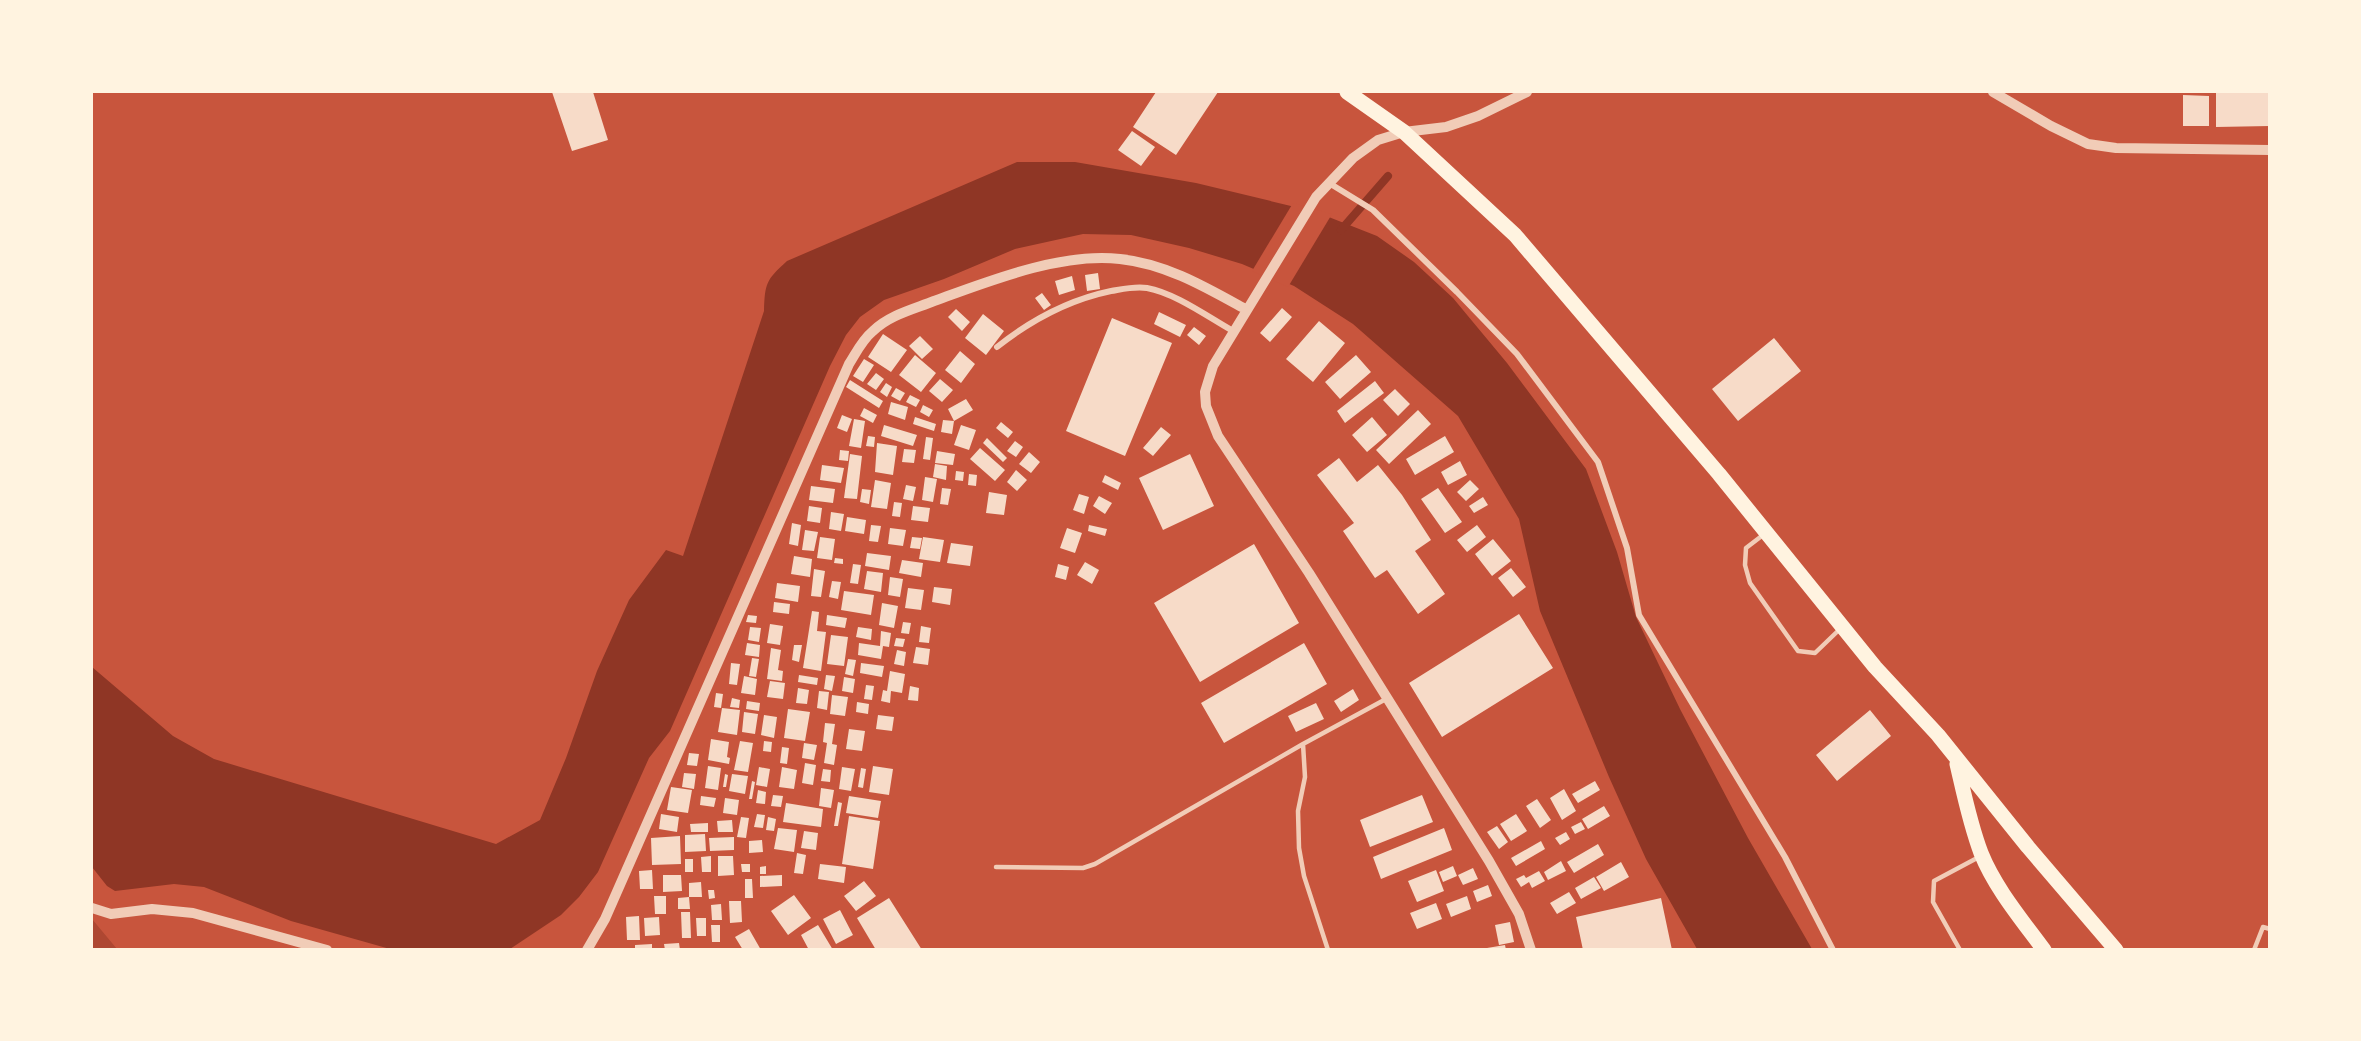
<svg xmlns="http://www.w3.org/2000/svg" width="2361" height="1041" font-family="'Noto Sans',sans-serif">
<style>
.green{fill:#ae4732}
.water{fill:#8f3625}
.pier{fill:#c8553d}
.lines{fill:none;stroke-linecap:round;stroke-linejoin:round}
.stream{stroke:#8f3625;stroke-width:8}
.building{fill:#f7dbc8}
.service{stroke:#f1ccb7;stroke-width:4.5}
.minor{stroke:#f1ccb7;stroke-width:6}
.tertiary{stroke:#f1ccb7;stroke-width:10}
.primary{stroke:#fff3e0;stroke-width:15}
</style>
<rect width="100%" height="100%" fill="#c8553d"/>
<!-- green -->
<path class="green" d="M92 918V919L117 949H92Z"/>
<!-- water -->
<path class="water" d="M1017 162H1075L1196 183 1316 212 1377 236 1414 262 1453 298 1507 363 1586 469 1617 552 1636 617 1680 709 1748 838 1812 949H1697L1646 859 1609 777 1540 611 1519 519 1458 416 1353 324 1294 286 1242 264 1189 248 1131 235 1083 234 1015 249 944 279 884 300 860 317 846 335 830 366 670 731 649 758 598 872 579 897 561 915 510 949H390L291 921 204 887 174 884 115 891 107 886 92 867V667L173 736 214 759 496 844 540 820 566 758 597 671 629 600 666 550 683 556 764 311C765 283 766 280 787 261Z"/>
<!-- pier -->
<path class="pier" d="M1293 203 1332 214 1288 287 1252 271Z"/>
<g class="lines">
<!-- stream -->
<path class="stream" d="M1341 230 1388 176"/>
</g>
<!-- building -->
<path class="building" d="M552 92H593L608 140 572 151Z
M1156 92H1218L1176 155 1133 127Z
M2216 92H2270V126L2216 127Z
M2183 95 2209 96V126H2183Z
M1132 131 1155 147 1141 166 1118 150Z
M1098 273 1100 289 1087 291 1085 275Z
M1072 276 1075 290 1059 295 1055 281Z
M1042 293 1051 305 1044 310 1035 298Z
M1282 308 1292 317 1270 342 1260 333Z
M956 309 970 322 962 331 948 317Z
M1159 312 1186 325 1180 337 1154 324Z
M983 314 1004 331 986 355 965 338Z
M1112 318 1172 343 1125 456 1066 431Z
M1319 321 1345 343 1313 382 1286 359Z
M1194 327 1206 336 1199 345 1187 335Z
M883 334 907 350 891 372 868 357Z
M920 336 933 349 922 359 909 346Z
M1774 338 1801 371 1738 421 1712 389Z
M960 351 975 364 961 383 945 370Z
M915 355 936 373 921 392 899 375Z
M1356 355 1371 372 1340 399 1325 382Z
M864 359 874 365 863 382 853 376Z
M876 373 884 379 876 390 867 384Z
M940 379 953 390 942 402 929 391Z
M850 380 883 401 879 408 846 387Z
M1375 381 1384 393 1345 423 1337 411Z
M886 383 892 387 887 397 880 392Z
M896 388 905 393 900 401 891 396Z
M1395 389 1410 404 1398 416 1383 400Z
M910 395 920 400 916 407 906 402Z
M966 399 973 410 954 421 948 409Z
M891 402 908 407 905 420 888 414Z
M923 405 933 410 929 417 920 412Z
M864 408 877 415 873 423 860 416Z
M1418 410 1431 424 1389 464 1376 450Z
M842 415 852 419 847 432 837 428Z
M915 417 936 424 934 431 913 424Z
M1372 417 1387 435 1367 452 1352 435Z
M854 419 865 421 861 448 849 446Z
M943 420 954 421 952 434 941 432Z
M1001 422 1013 432 1008 438 996 428Z
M884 425 917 435 913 446 881 436Z
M961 425 976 430 969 450 954 445Z
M1161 427 1171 435 1153 456 1143 448Z
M868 436 875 437 874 447 866 446Z
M1445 436 1454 452 1415 475 1406 459Z
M926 437 933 438 930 460 923 459Z
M987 438 1007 458 1003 462 983 443Z
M1015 441 1023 447 1016 457 1007 451Z
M877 443 897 446 893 475 875 472Z
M980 448 1005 470 995 481 970 459Z
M904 449 916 450 914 463 902 462Z
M840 450 849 451 848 461 839 460Z
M937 451 955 454 953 465 935 463Z
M1029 452 1040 462 1031 473 1019 464Z
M850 454 862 456 857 499 844 498Z
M1190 454 1214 506 1163 530 1139 478Z
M1339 458 1357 482 1378 465 1402 495 1431 540 1415 551 1445 594 1418 614 1387 570 1375 578 1343 531 1354 523 1317 475Z
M1460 461 1467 475 1448 485 1441 472Z
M935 464 947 466 946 480 933 477Z
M822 465 844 468 841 483 820 480Z
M1016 470 1027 480 1017 491 1007 482Z
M956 471 964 472 963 481 955 480Z
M969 474 977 475 976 486 968 485Z
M1105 475 1121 483 1118 490 1102 482Z
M925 477 937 479 933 502 922 500Z
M875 480 891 483 887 509 871 507Z
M1470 480 1479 489 1466 501 1457 492Z
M906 485 916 487 913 501 903 499Z
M811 486 835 489 833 503 809 500Z
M942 488 951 489 948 505 940 504Z
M1438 488 1462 522 1445 533 1421 499Z
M862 489 871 490 869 504 860 502Z
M989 492 1007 495 1004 515 986 513Z
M1079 494 1089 497 1084 514 1073 510Z
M1099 496 1112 503 1105 514 1093 506Z
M1483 497 1488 505 1474 513 1469 506Z
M894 502 902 503 900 517 892 516Z
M809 506 822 508 820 523 807 521Z
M913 506 930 508 928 522 911 520Z
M831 512 844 514 841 531 829 529Z
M847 517 866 520 864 534 845 531Z
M792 523 801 525 798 546 789 544Z
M871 525 881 526 878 542 869 541Z
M1089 525 1107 529 1105 536 1088 531Z
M1477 525 1486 537 1467 552 1457 540Z
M890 528 906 530 903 546 888 544Z
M1067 528 1082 533 1075 553 1060 548Z
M805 530 818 532 814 551 802 550Z
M820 537 835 539 832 560 817 558Z
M912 537 922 538 920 549 910 548Z
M923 537 944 540 940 562 919 559Z
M1493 539 1511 561 1492 576 1475 554Z
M951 543 973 546 970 566 947 563Z
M1254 544 1299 623 1200 682 1154 603Z
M867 553 891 556 889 570 865 566Z
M794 556 812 559 810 577 791 574Z
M835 558 843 559V564L834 563Z
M902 560 923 563 921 577 899 573Z
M1085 562 1099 570 1092 584 1077 575Z
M853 564 861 565 858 584 850 583Z
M1058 564 1069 567 1066 580 1055 577Z
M1511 568 1526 587 1513 597 1498 578Z
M814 569 825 571 821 597 811 596Z
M867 571 883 573 881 592 864 589Z
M890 577 903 579 900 597 888 595Z
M832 581 841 582 838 599 829 597Z
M777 583 800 586 798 602 775 598Z
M934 587 952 589 950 605 932 602Z
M908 588 924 590 921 610 905 608Z
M844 591 874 595 871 615 841 610Z
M774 602 790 604 789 614 773 612Z
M882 603 898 606 894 628 879 625Z
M812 611 819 612 817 631 826 632 821 671 803 668Z
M1519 614 1553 668 1442 737 1409 683Z
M748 615 757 616 756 623 746 622Z
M827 615 847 618 845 628 826 625Z
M903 622 911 623 909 634 901 633Z
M770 624 783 626 780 645 767 643Z
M921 626 931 628 929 643 919 642Z
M750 627 761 628 759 642 748 640Z
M858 627 872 629 871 640 856 637Z
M881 631 891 633 889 647 883 646 881 659 858 655 859 643 880 646Z
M831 635 848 637 844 666 827 664Z
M896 638 905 639 903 647 894 646Z
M747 643 760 645 759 657 745 655Z
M1304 643 1327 684 1224 743 1201 703Z
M794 645H802L799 662 792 660Z
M916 647 930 649 928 665 913 663Z
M771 648 781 650 778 670 783 671 782 681 767 679Z
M897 650 906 652 904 666 894 664Z
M752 658 759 659 756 677 749 676Z
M848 659 856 660 853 676 845 674Z
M731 663 740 664 737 685 729 684Z
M861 663 884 666 882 677 860 673Z
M890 671 905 674 902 693 891 691 890 703 881 701 883 690 887 691Z
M799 675 818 678 817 685 798 682Z
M826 675 835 676 832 691 824 689Z
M744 676 757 679 755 695 741 693Z
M844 677 855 679 853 693 842 691Z
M770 681 785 683 783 699 767 697Z
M866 685 874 686 872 700 864 699Z
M910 686 919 688 918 701 908 700Z
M798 688 809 690 807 704 796 703Z
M1353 689 1359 700 1341 712 1334 701Z
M819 691 829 692 827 710 817 708Z
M716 693 723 694 721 708 714 707Z
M832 695 848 697 845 716 830 714Z
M732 698 740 700 739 708 730 707Z
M747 701 760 703 759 711 746 709Z
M857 702 869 704 868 714 856 712Z
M1316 703 1324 719 1296 732 1288 716Z
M722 708 740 710 737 735 718 732Z
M788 709 810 712 805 741 784 738Z
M1870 710 1891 736 1837 781 1816 755Z
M744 712 758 714 755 734 742 732Z
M764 715 777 717 774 738 761 735Z
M878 715 894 717 892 731 876 729Z
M825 723 835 724 832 744 837 745 834 765 824 763 827 743 823 742Z
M849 729 865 731 862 751 846 749Z
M711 739 729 742 727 757 730 758 729 764 708 760Z
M740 741 753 743 748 772 734 770Z
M764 741 772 742 771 752 763 751Z
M804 743 817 745 814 760 802 758Z
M782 747 789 748 787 764 780 763Z
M689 753 699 754 697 766 687 765Z
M805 763 816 765 813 785 802 783Z
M708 766 721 768 718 790 705 788Z
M873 766 893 769 889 795 869 792Z
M759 767 770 769 767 787 756 785Z
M782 767 797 770 794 789 779 787Z
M842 767 855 769 851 791 839 789Z
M861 768 866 769 863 788 858 787Z
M823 769 831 770 830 782 821 781Z
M684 773 696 774 694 789 682 787Z
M725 774 728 775 726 787H723Z
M732 774 748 776 745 794 729 791Z
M752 781 755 782 752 799H749Z
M1595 781 1600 790 1578 803 1572 794Z
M671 787 692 790 688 813 667 810Z
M821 788 834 790 831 808 819 806Z
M1564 789 1576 811 1562 820 1550 798Z
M758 790 766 792 765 804 756 803Z
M773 795 783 796 781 807 771 806Z
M1422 795 1433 822 1370 847 1360 820Z
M701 796 716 798 714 807 700 805Z
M849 796 881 801 878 818 846 813Z
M725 798 739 800 737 815 723 813Z
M1537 799 1551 820 1540 828 1526 806Z
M838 802 842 803 838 826H834Z
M786 803 823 809 821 827 783 822Z
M1604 806 1610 816 1588 829 1582 819Z
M661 814 679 817 677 832 659 829Z
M757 814 765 815 763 828 754 827Z
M1516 814 1527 831 1511 841 1500 824Z
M849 816 880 821 873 869 842 864Z
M741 817 749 818 746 838 737 837Z
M768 817 776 819 774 831 766 830Z
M732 820 733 832H718L717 821Z
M1581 822 1585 829 1575 834 1571 827Z
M708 823V832H691L690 824Z
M1497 826 1508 842 1499 849 1487 832Z
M778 828 797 830 794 852 774 849Z
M1444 828 1452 850 1381 879 1373 857Z
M804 831 818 833 816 850 801 848Z
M1566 832 1570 839 1560 845 1555 838Z
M705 834 706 851 685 852V835Z
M680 836 681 864 652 865 651 838Z
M734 837V850L710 851 709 838Z
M762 840 763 852 749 853V841Z
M1541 841 1545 849 1516 866 1511 858Z
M1598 844 1604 855 1574 873 1567 862Z
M797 853 806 855 803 874 794 873Z
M711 856V872H702L701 857Z
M718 856H733L734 875 718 876Z
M685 859H693V872H685Z
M1561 861 1566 871 1548 880 1544 872Z
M1621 862 1629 877 1604 891 1596 877Z
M741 864H750V872H742Z
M820 864 846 867 844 883 818 879Z
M766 866V874H760V867Z
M1453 866 1457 876 1443 882 1439 872Z
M1473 868 1478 879 1463 885 1458 875Z
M652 870 653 889H640L639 871Z
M1436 870 1444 891 1417 902 1408 881Z
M1539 871 1545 881 1532 888 1529 882 1521 887 1516 879 1524 875 1526 878Z
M663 875H681L682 891 663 892Z
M782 875V886L760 887V876Z
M1594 877 1601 888 1581 899 1575 888Z
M745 879H752L753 898H745Z
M864 881 876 896 856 911 844 896Z
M701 882 702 897H689V883Z
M1488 885 1492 896 1477 902 1473 891Z
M708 890H714L715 898 709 899Z
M1569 892 1576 903 1557 914 1550 903Z
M794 895 811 918 788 935 771 911Z
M654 896H666V914H655Z
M1467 896 1471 909 1451 917 1446 904Z
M689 897 690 909H678V898Z
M889 898 922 950H876L857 918Z
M1661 898 1672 950H1583L1576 917Z
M729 901H741L742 922 730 923Z
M1436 903 1442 919 1417 929 1410 913Z
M721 904 722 920H712L711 905Z
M840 910 853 935 836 944 823 919Z
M681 912H690L691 938H682Z
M639 916 640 940H627L626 917Z
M659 917 660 935 645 936 644 918Z
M696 918H706V936H697Z
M1510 922 1514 942 1499 945 1495 925Z
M711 925H720V942H712Z
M818 925 833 950H809L801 935Z
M749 929 761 950H743L735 937Z
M679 943 680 950H665L664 944Z
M652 944V950H635V945Z
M1505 945 1506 950H1487V948Z"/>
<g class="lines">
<!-- service -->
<path class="service" d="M1763 535 1746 548 1745 565 1750 583 1798 651 1815 653 1841 628
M1303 744 1305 777 1298 811 1299 848 1304 876 1328 950
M996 867 1083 868 1095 864 1303 744 1386 699
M1960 950 1933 902 1934 881 1979 857
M2254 950 2263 927 2270 929"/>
<!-- minor -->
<path class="minor" d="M1329 183 1373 210 1457 292 1517 354 1598 462 1627 548 1639 615 1785 857 1833 950
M997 347C1031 320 1068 300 1111 291 1123 289 1135 286 1147 288 1175 293 1208 317 1233 331"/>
<!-- tertiary -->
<path class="tertiary" d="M1527 92 1478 116 1446 127 1404 132 1378 140 1353 158 1316 197 1213 366 1205 392 1206 406 1218 436 1309 573 1489 861 1519 914 1531 950
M1993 92 2051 126 2088 144 2116 148 2270 150
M92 908 111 914 152 909 193 913 327 950
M587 950 605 919 849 364C856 353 862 340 873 331 889 315 914 309 934 301 989 281 1062 252 1120 259 1167 264 1207 288 1247 310"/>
<!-- primary -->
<path class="primary" d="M1347 92 1404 132 1515 235 1719 474 1875 667 1938 735 2028 847 2116 950
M1957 764C1964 794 1970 824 1981 853 1995 888 2022 920 2044 950"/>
</g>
<!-- border -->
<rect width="2361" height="1041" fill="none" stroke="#fff3e0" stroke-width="186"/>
</svg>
